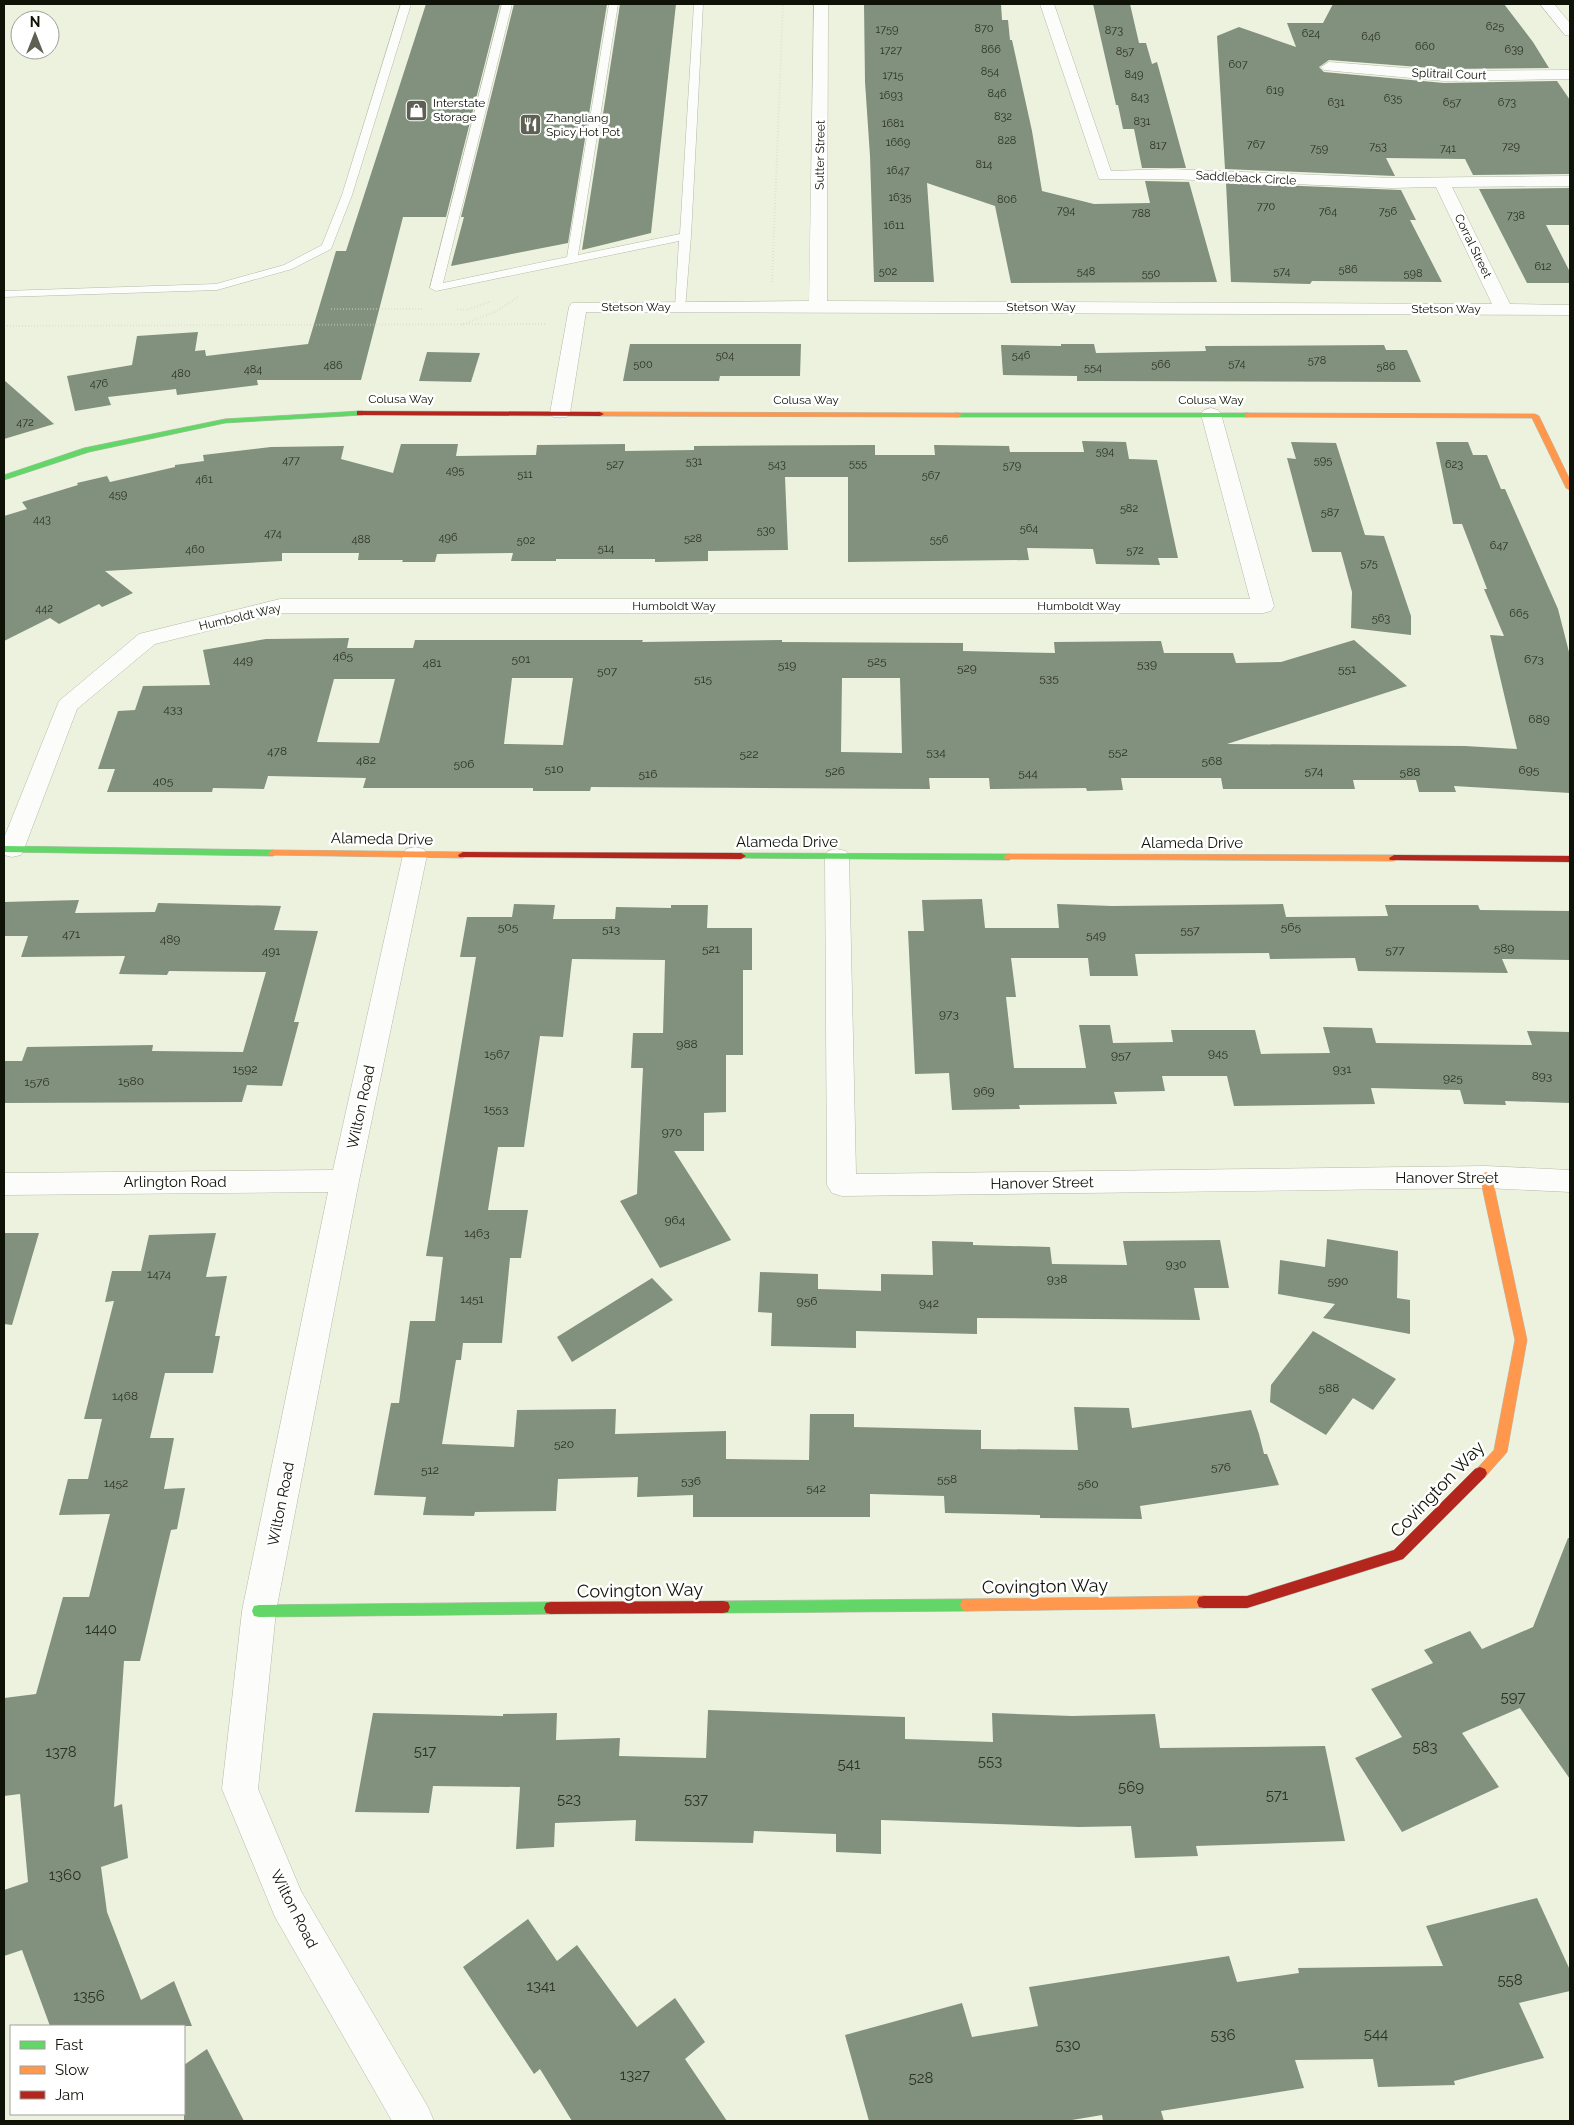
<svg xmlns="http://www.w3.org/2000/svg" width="1574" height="2125" font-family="Raleway,sans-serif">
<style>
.building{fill:#81917d;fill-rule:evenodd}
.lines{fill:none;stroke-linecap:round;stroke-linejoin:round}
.lane-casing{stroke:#b5b9aa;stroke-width:1}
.street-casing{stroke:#b5b9aa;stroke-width:1}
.fast-casing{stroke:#b5b9aa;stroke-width:1}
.slow-casing{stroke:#b5b9aa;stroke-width:1}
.jam-casing{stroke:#b5b9aa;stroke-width:1}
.path{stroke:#d1d3cd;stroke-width:2;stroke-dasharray:0.5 2.5;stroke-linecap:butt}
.lane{fill:#fcfdfa;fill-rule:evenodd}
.street{fill:#fcfdfa;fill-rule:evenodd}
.fast{fill:#63d668;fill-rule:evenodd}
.slow{fill:#ff974d;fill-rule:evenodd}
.jam{fill:#b3261e;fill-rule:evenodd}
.labels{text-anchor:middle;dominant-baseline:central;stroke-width:5;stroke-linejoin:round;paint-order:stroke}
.far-number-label{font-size:11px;fill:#2c3224}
.far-street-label{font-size:12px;fill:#0f1206;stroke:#fff}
.far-poi-label{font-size:12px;fill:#0f1206;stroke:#fff;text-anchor:start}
.number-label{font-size:12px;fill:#2c3224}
.street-label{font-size:15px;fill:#0f1206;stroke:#fff}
.near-number-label{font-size:15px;fill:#2c3224}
.near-street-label{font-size:18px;fill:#0f1206;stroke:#fff}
</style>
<rect width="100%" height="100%" fill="#edf2df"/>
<!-- building -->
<path class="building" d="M426 4H500L446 217H403L361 380H257L258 385 177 395 176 389 108 397 111 405 75 411 67 376 132 365 137 336 198 332 195 351 205 350 206 356 308 344 336 251H346Z
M514 4H607L568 243 451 266 464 217H461Z
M620 4H676L651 233 582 250Z
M864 4H1001L1002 20H1008L1010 40H1012L1032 131 1042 191 1094 204 1150 203 1145 181 1189 182 1217 282 1011 283 995 206 927 183 934 282H874L870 156 865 82Z
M1093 4H1130L1139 43H1146L1152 64 1157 62 1186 168H1142L1134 129H1123L1118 105H1116Z
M1333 4H1504L1533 42 1549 68 1444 69 1329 60 1319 67 1324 72 1444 83 1557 81 1570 100V174L1473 175 1465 159 1386 158 1395 176 1225 169 1217 36 1239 27 1296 47 1287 23H1323Z
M1226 183 1401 190 1416 220H1410L1442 282 1312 281 1310 284 1231 282Z
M1570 188V225H1546L1570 272V283H1527L1479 189Z
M630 344H801L800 376H720L719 381H623Z
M1061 344H1094L1096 353 1206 351 1205 346 1384 345 1386 350H1407L1421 382 1095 381H1077V376L1003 375 1001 345 1061 346Z
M427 352 480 353 471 382 419 381Z
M4 380 54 424 4 439Z
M1082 441 1126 442 1129 459 1157 460 1178 558H1158L1160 565 1096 564 1093 549 1027 548 1029 560 848 562V477H785L788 550 708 551V561L655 562V559H556V561H511L513 553 437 554 435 562H402L403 560H358L359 553H282V561L105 571 133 593 102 607 99 604 59 624 50 618 4 641V516L27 509 22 502 78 485 77 483 107 476 110 482 175 467V465L204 461 203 455 271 447 344 446 341 459 393 473 401 444H458L456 456 536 455 537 445 625 444V451L694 450V446L875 445V455H935L934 445 1009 446 1010 452H1084Z
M1291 442 1336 443 1365 535 1384 536 1411 616V635L1351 628 1352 592 1341 552H1312L1287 458 1296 459Z
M1436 442H1468L1473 455H1487L1501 489H1505L1558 609 1570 656V793L1454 786 1456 792H1419L1416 780H1353L1355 789H1223L1221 778H1121L1123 790 1087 791 1086 788 990 789 989 778H929L930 789 591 787 590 791H533V788H363L366 778 268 776 264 789 213 788 212 792H107L115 769H98L118 711 135 710 143 686 210 685 203 650 266 639 349 638 347 648H413L415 640H643L642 642 782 640V642L963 643V651L1055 653 1054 642 1161 641 1164 653H1233L1236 663 1281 662 1354 640 1407 686 1227 744 1465 746 1517 749 1490 635 1504 636 1484 589H1487L1462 524H1453ZM512 678H573L563 745 504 744ZM842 678H900L902 753 841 752ZM334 679H395L379 743 317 742Z
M982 899 985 928H1059L1057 904 1112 906 1283 904 1286 917 1388 916 1385 905H1478L1480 910 1570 911V960L1502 959 1508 973 1358 971 1355 958 1270 959 1269 953 1135 954 1138 976H1090L1088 958H1011L1016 997H1006L1014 1068H1086L1079 1025H1110L1113 1043 1173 1042 1171 1030H1255L1261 1054 1330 1053 1323 1027 1372 1028 1376 1043 1532 1045 1527 1031 1570 1032V1103L1505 1101 1506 1105 1464 1104 1460 1090 1371 1088 1375 1104 1234 1106 1227 1076H1162L1165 1091 1114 1092 1117 1104 1019 1105 1020 1109 952 1110 949 1073 915 1074 908 931H924L922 900Z
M79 900 75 913 155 912 158 903 281 906 274 930 318 931 294 1022H299L282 1086 247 1085 242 1102 4 1103V1061H22L27 1047 153 1045 152 1051 243 1052 266 972 169 971 167 975 119 974 125 956 21 957 28 936H4V902Z
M514 904 555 905 553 919H615L616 907 671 908V905H708L707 928H752V970H743V1055H726V1112L704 1113V1151H674L731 1240 660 1268 620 1201 637 1194 643 1068H631L633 1033H663L665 960 572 959 563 1037 540 1036 524 1147H498L488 1210H528L521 1258H510L502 1343H463L461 1360H456L442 1444 514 1447 517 1410 616 1409 615 1434 726 1431V1459L809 1460 810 1414H854V1427L981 1430V1449L1078 1450 1074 1407 1129 1408 1132 1428 1251 1410 1259 1434 1264 1454H1267L1279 1485 1140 1506 1142 1519 1040 1518V1515L945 1513 944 1496 870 1494V1517H693V1495L637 1497 638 1477 558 1479 556 1511 475 1512 474 1516 423 1515 426 1497 374 1495 391 1403H399L410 1321H435L443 1257 426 1256 476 957H460L467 917H512Z
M4 1233H39L12 1325 4 1324Z
M216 1233 206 1277 227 1276 215 1336H220L213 1373H165L150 1438H174L164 1489 185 1488 177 1529 171 1530 140 1661H124L114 1807 122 1804 128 1858 101 1867 107 1912 141 2000 174 1981 192 2026H50L22 1950 4 1956V1890L28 1882 20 1794 4 1796V1698L36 1694 63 1597H89L110 1514 59 1515 68 1479H88L102 1419H84L114 1301 105 1302 112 1271H141L149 1235Z
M1327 1239 1398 1251 1397 1298 1410 1300V1334L1323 1318 1335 1304 1278 1294 1280 1260 1325 1267Z
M1220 1240 1229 1288H1194L1200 1320 977 1318V1334L856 1331V1348L771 1346 772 1313 758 1312 760 1272 818 1274V1289L881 1291V1274L933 1275 932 1241 973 1242V1245L1050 1247 1052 1264 1127 1265 1123 1241Z
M652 1278 673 1300 572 1362 557 1337Z
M1313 1331 1396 1379 1373 1410 1353 1398 1326 1435 1270 1402 1271 1385Z
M1568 1538H1570V1779L1520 1708 1462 1733 1499 1787 1402 1832 1355 1758 1402 1737 1371 1689 1433 1663 1424 1650 1470 1631 1482 1649 1533 1627Z
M708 1710 905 1717V1739L993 1742 992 1713 1072 1716 1155 1714 1160 1748 1325 1746 1345 1841 1196 1846 1198 1856 1135 1858 1131 1826 1079 1827 881 1820V1854L836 1852V1834L754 1831 753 1843 635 1841 636 1820 555 1823 554 1847 516 1849 520 1787 433 1786 429 1813 355 1812 373 1713 503 1716V1714L557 1713 556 1740 620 1738 619 1756 706 1758Z
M1537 1898 1570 1970V1991L1519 2003 1544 2058 1454 2081 1455 2085 1378 2087 1373 2059 1295 2060 1304 2088 1161 2111 1164 2121H1103L1102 2115 1066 2121H869L845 2035 962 2003 972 2037 1038 2026 1029 1987 1229 1956 1237 1982 1299 1973 1298 1968 1443 1966 1426 1926Z
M528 1919 557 1961 577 1945 637 2027 675 1998 705 2042 685 2059 727 2121H572L540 2069 534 2074 463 1967Z
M207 2049 244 2121H184V2065Z"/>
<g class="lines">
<defs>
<path id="lane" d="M401 4H411L352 195 331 249 292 269 217 290 4 297V291L216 284 284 265 322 245 342 195Z
M502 4H512L443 283 567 257 609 4H618L578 255 680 234 694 4H703L691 236 685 309H677L675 307 679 241 436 291 430 288Z"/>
<path id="street" d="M814 4H828L827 301 1492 304 1436 187 1391 188 1170 179H1099L1040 4H1054L1111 171 1170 169 1391 178 1570 176V186L1452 187 1510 304 1570 305V315L586 312 570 413 567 417H553L550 413 569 307 572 303 809 301Z
M1540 4H1554L1570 23V36L1565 35Z
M1329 62 1444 71 1570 70V79L1444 81 1324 70 1321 67Z
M1211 408 1218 410 1221 414 1274 606 1271 611 1263 613H280L155 644 77 709 24 849 21 855 12 857 4 855V838L59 701 139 634 280 599H1250L1201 414 1204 410Z
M415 847 424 849 427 855 359 1181 276 1611 258 1789 301 1891 428 2107 434 2121H392L275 1917 222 1789 242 1611 328 1192 4 1195V1173L333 1170 403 855 406 849Z
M837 849 846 851 849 857 856 1174 1486 1166 1570 1170V1192L1486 1188 842 1196 832 1193 827 1185 825 857 828 851Z"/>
<path id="fast" d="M360 411H363V415L225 423 89 452 4 480V475L84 448 225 419Z
M955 413H1248L1252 415 1248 417H955Z
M4 846 273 850 278 853 273 856 4 852Z
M741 853 1009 854 1014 857 1009 860 737 858 736 856Z
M967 1599 972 1600 974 1605 972 1610 967 1611 723 1613 718 1612 716 1607 718 1602 723 1601Z
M551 1602 556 1603 558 1608 556 1613 551 1614 259 1617 254 1616 252 1611 254 1606 259 1605Z"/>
<path id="slow" d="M597 412 958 413 962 415 958 417 600 416 596 414Z
M1245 413 1535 414 1539 416 1570 480V490L1566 488 1532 418 1248 417H1245Z
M273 850 463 852 468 855 463 858 269 855 268 853Z
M1009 854 1394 855 1399 858 1394 861 1005 859 1004 857 1005 855Z
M1486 1172 1490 1174 1492 1177 1527 1340 1507 1452 1485 1477 1480 1479 1475 1477 1473 1473 1494 1450 1515 1340 1480 1177 1482 1174Z
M1204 1596 1209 1597 1211 1602 1209 1607 1204 1608 967 1611 962 1610 960 1605 962 1600 967 1599Z"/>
<path id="jam" d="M357 411 600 412 604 414 600 416 360 415H357Z
M463 852 741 853 746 856 741 859 459 857 458 855Z
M1394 855 1570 856V862L1390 860 1389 858Z
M1480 1467 1485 1469 1487 1473 1485 1477 1403 1559 1247 1608H1204L1199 1607 1197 1602 1199 1597 1204 1596H1247L1394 1550 1475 1469Z
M723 1601 728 1602 730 1607 728 1612 723 1613 551 1614 546 1613 544 1608 546 1603 551 1602Z"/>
</defs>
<!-- lane casing -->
<use href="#lane" class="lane-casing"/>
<!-- street casing -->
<use href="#street" class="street-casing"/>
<!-- fast casing -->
<use href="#fast" class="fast-casing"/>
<!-- slow casing -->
<use href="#slow" class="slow-casing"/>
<!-- jam casing -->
<use href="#jam" class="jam-casing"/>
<!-- path -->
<path class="path" d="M772 282 783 4
M331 309H423
M457 309 467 310 489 302
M461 325 497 311 519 296
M4 326 546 324"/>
<!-- lane -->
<use href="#lane" class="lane"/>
<!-- street -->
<use href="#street" class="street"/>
<!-- fast -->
<use href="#fast" class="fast"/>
<!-- slow -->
<use href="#slow" class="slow"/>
<!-- jam -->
<use href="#jam" class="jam"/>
</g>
<!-- icons -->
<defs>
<symbol id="shop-square" viewBox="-11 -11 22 22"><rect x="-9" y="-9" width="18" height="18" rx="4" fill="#5d6052" stroke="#fff"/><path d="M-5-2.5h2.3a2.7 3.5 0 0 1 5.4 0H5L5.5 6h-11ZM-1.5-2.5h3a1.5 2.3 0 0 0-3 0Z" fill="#fff"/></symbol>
<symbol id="restaurant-square" viewBox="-11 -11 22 22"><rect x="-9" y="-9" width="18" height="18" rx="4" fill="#5d6052" stroke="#fff"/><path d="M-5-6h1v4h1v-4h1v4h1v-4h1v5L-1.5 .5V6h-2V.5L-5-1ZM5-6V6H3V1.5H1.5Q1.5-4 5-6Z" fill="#fff"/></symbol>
</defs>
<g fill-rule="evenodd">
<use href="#shop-square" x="404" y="98" width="25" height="25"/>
<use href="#restaurant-square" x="518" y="112" width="25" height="25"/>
</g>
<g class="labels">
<!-- far-number labels -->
<g class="far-number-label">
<text x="1495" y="26">625</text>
<text x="984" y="28">870</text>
<text x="887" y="29">1759</text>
<text x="1114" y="30">873</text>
<text x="1311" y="33">624</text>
<text x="1371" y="36">646</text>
<text x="1425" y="46">660</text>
<text x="991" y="49">866</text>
<text x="1514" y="49">639</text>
<text x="891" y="50">1727</text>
<text x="1125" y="51">857</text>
<text x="1238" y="64">607</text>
<text x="990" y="71">854</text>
<text x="1134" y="74">849</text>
<text x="893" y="75">1715</text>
<text x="1275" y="90">619</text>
<text x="997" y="93">846</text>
<text x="891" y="95">1693</text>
<text x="1140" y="97">843</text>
<text x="1393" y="98">635</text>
<text x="1336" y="102">631</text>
<text x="1452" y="102">657</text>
<text x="1507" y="102">673</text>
<text x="1003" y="116">832</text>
<text x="1142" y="121">831</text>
<text x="893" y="123">1681</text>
<text x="1007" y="140">828</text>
<text x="898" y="142">1669</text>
<text x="1256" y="144">767</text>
<text x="1158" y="145">817</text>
<text x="1378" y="146">753</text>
<text x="1511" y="146">729</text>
<text x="1319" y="148">759</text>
<text x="1448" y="148">741</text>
<text x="984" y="164">814</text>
<text x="898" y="170">1647</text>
<text x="900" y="197">1635</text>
<text x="1007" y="199">806</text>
<text x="1266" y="206">770</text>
<text x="1066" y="210">794</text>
<text x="1328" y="211">764</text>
<text x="1388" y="211">756</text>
<text x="1141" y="213">788</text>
<text x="1516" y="215">738</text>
<text x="894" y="225">1611</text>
<text x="1543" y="266">612</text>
<text x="1348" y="269">586</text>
<text x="888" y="271">502</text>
<text x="1086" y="271">548</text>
<text x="1282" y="271">574</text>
<text x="1151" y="273">550</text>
<text x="1413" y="273">598</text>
<text x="725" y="355">504</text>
<text x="1021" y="355">546</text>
<text x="1317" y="360">578</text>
<text x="1237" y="363">574</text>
<text x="643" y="364">500</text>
<text x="1161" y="364">566</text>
<text x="333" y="365">486</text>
<text x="1386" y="366">586</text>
<text x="1093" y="367">554</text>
<text x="253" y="369">484</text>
<text x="181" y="373">480</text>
<text x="99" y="383">476</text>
<text x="25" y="422">472</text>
<text x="1105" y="451">594</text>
<text x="291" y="460">477</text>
<text x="1323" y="460">595</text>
<text x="694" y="461">531</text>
<text x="858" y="463">555</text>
<text x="615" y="464">527</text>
<text x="777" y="464">543</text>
<text x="1454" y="464">623</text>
<text x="1012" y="465">579</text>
<text x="455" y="470">495</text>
<text x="525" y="474">511</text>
<text x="931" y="475">567</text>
<text x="204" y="479">461</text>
<text x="118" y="494">459</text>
<text x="1129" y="508">582</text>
<text x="1330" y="512">587</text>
<text x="42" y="519">443</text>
<text x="1029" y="528">564</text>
<text x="766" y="530">530</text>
<text x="273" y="533">474</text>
<text x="448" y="537">496</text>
<text x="693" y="538">528</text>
<text x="361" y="539">488</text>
<text x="939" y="539">556</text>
<text x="526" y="540">502</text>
<text x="1499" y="545">647</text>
<text x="606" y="548">514</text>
<text x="195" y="549">460</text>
<text x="1135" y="550">572</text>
<text x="1369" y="563">575</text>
<text x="44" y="608">442</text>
<text x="1519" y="613">665</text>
<text x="1381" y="618">563</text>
</g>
<!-- far-street labels -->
<g class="far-street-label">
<text transform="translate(1449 74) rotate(2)">Splitrail Court</text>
<text transform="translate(820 155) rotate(-89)">Sutter Street</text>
<text transform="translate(1246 178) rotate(3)">Saddleback Circle</text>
<text transform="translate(1473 246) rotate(64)">Corral Street</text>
<text x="636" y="307">Stetson Way</text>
<text x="1041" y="307">Stetson Way</text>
<text x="1446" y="309">Stetson Way</text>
<text x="401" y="399">Colusa Way</text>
<text x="806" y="400">Colusa Way</text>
<text x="1211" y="400">Colusa Way</text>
<text x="674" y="606">Humboldt Way</text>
<text x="1079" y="606">Humboldt Way</text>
<text transform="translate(240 617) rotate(-13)">Humboldt Way</text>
</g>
<!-- far-poi labels -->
<g class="far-poi-label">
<text x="433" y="103">Interstate<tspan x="433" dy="14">Storage</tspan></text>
<text x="546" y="118">Zhangliang<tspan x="546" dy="14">Spicy Hot Pot</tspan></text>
</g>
<!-- number labels -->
<g class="number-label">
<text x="343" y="656">465</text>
<text x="521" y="659">501</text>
<text x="1534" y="659">673</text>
<text x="243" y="660">449</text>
<text x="877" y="661">525</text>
<text x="432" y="663">481</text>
<text x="1147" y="664">539</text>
<text x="787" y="665">519</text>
<text x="967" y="668">529</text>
<text x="1347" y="669">551</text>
<text x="607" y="671">507</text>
<text x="1049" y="678">535</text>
<text x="703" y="679">515</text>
<text x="173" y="709">433</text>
<text x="1539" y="719">689</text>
<text x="277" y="751">478</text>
<text x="936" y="752">534</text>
<text x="1118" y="752">552</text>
<text x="749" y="754">522</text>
<text x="366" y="760">482</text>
<text x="1212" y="761">568</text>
<text x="464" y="764">506</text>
<text x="554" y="769">510</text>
<text x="1529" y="770">695</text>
<text x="835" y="771">526</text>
<text x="1314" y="771">574</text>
<text x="1410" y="772">588</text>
<text x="1028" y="773">544</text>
<text x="648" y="774">516</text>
<text x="163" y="781">405</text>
<text x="508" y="927">505</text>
<text x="1291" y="927">565</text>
<text x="611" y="929">513</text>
<text x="1190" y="930">557</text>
<text x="71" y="934">471</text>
<text x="1096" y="935">549</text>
<text x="170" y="939">489</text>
<text x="1504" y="948">589</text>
<text x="711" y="949">521</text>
<text x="1395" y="950">577</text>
<text x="271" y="951">491</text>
<text x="949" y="1014">973</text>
<text x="687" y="1044">988</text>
<text x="1218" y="1053">945</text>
<text x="497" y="1054">1567</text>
<text x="1121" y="1055">957</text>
<text x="245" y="1069">1592</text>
<text x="1342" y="1069">931</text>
<text x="1542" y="1076">893</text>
<text x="1453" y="1078">925</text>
<text x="131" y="1081">1580</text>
<text x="37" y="1082">1576</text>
<text x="984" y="1091">969</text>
<text x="496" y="1109">1553</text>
<text x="672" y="1132">970</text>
<text x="675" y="1220">964</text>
<text x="477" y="1233">1463</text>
<text x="1176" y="1264">930</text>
<text x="159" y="1274">1474</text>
<text x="1057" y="1279">938</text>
<text x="1338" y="1281">590</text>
<text x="472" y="1299">1451</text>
<text x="807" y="1301">956</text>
<text x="929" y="1303">942</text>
<text x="1329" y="1388">588</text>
<text x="125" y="1396">1468</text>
<text x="564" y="1444">520</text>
<text x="1221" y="1467">576</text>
<text x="430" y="1470">512</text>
<text x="947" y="1479">558</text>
<text x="691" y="1481">536</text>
<text x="116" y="1483">1452</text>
<text x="1088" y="1484">560</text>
<text x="816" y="1488">542</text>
</g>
<!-- street labels -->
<g class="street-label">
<text transform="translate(382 839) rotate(1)">Alameda Drive</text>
<text x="787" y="842">Alameda Drive</text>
<text x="1192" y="843">Alameda Drive</text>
<text transform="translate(361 1107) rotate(-78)">Wilton Road</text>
<text x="1447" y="1178">Hanover Street</text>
<text x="175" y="1182">Arlington Road</text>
<text transform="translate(1042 1183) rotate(-1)">Hanover Street</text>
<text transform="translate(281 1504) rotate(-79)">Wilton Road</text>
<text transform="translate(294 1909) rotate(63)">Wilton Road</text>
</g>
<!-- near-number labels -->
<g class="near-number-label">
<text x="101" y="1629">1440</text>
<text x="1513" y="1697">597</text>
<text x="1425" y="1747">583</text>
<text x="425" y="1751">517</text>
<text x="61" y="1752">1378</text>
<text x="990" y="1761">553</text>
<text x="849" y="1764">541</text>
<text x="1131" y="1787">569</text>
<text x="1277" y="1795">571</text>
<text x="569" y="1799">523</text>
<text x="696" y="1799">537</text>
<text x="65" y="1875">1360</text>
<text x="1510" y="1980">558</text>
<text x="541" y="1986">1341</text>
<text x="89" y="1996">1356</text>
<text x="1376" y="2034">544</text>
<text x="1223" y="2035">536</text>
<text x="1068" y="2045">530</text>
<text x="635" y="2075">1327</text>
<text x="921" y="2078">528</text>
</g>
<!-- near-street labels -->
<g class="near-street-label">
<text transform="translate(1437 1489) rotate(-46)">Covington Way</text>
<text transform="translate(1045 1586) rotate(-1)">Covington Way</text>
<text transform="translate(640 1590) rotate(-1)">Covington Way</text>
</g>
</g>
<!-- border -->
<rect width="1574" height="2125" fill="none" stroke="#0f1206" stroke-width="10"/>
<!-- legend -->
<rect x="10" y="2025" width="175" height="90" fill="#ffffff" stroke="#9fa09b"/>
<rect x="20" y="2041" width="25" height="8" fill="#63d668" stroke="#9fa09b"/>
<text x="55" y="2050" font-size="15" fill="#0f1206">Fast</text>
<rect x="20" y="2066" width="25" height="8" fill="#ff974d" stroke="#9fa09b"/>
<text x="55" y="2075" font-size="15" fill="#0f1206">Slow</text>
<rect x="20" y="2091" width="25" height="8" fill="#b3261e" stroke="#9fa09b"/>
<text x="55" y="2100" font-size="15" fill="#0f1206">Jam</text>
<!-- north arrow -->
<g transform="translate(35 35)"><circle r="24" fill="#ffffff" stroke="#9fa09b"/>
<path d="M0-4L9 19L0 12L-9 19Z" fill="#5d6052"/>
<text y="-8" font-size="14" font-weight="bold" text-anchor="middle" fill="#0f1206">N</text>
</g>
</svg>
